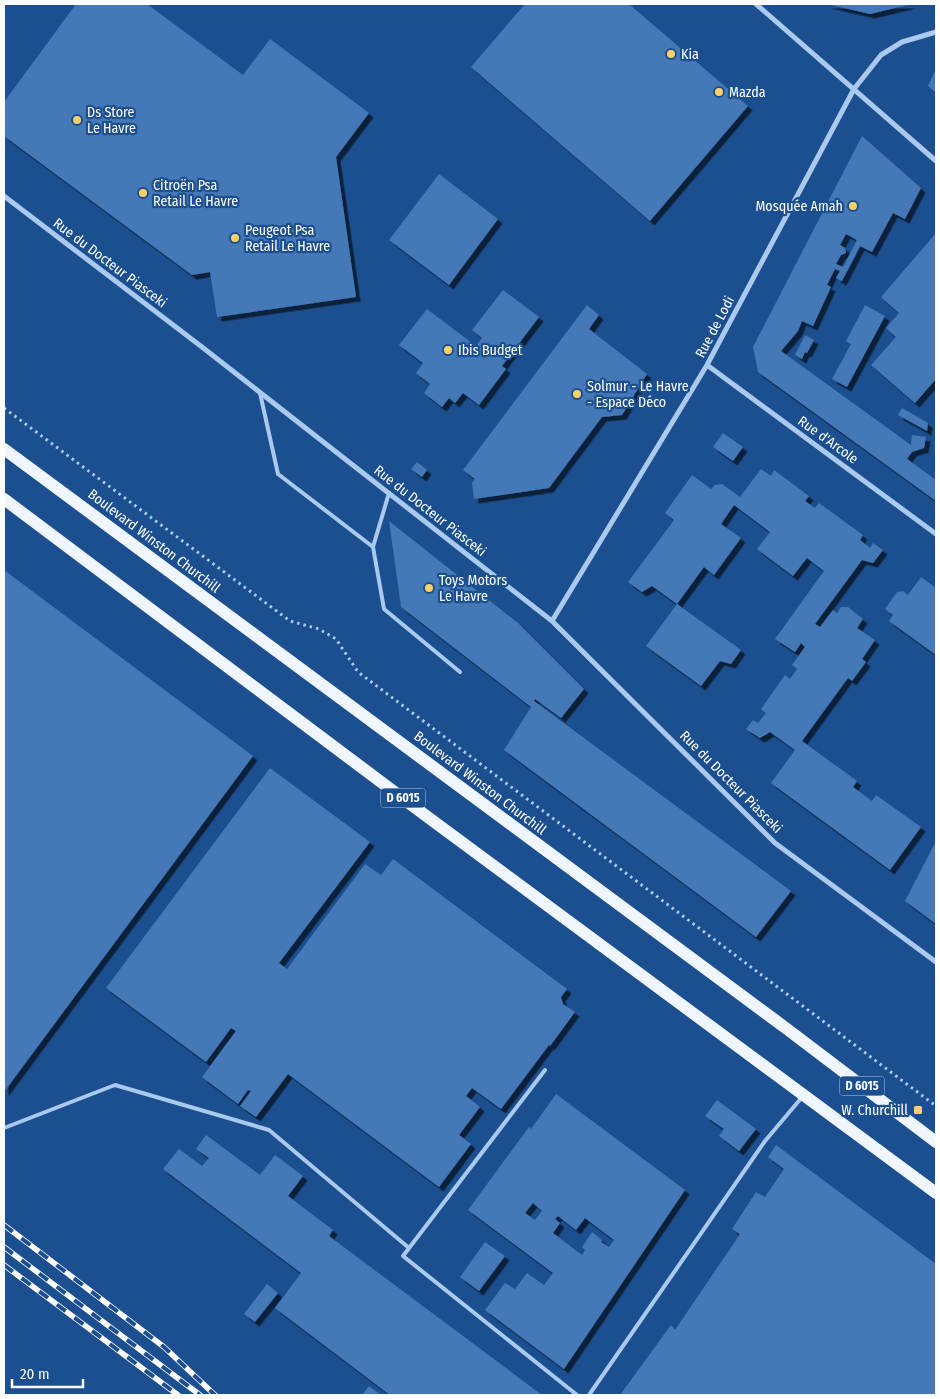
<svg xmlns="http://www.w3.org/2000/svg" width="940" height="1399" font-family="'Fira Sans Condensed',sans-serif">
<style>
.building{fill:#4478b7;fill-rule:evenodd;filter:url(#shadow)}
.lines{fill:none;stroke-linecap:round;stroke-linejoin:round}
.path{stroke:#a9c9ee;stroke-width:3;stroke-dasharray:2.5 4;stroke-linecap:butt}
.lane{stroke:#a9c9ee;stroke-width:4}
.street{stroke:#a9c9ee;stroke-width:5}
.primary{stroke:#f0f6ff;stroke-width:12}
.rail-casing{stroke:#fff;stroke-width:5.5}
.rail{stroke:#1b4f8f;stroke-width:4;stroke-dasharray:11;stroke-linecap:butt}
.poi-dot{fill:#ffd166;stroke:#1b4f8f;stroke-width:2}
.labels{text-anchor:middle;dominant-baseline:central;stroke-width:4.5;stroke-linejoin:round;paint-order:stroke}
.shield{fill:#1b4f8f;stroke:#bbcadd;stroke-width:1}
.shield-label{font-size:12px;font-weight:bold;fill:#fff}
.poi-label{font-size:14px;fill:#fff;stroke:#1b4f8f;text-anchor:start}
.street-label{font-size:14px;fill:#fff;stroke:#1b4f8f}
</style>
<defs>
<filter id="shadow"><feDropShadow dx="4.5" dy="4.5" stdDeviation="0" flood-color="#0009"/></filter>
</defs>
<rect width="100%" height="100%" fill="#1b4f8f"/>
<!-- building -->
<path class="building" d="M76 4H147L243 75 270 39 369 113 336 157 356 297 217 317 210 272 192 275 4 136V102Z
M525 4H629L748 106 650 221 471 67Z
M827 4H912L870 14Z
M936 72V93L928 86 934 73Z
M862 136 921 188 905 219 893 213 872 252 860 246 842 281 836 278 840 271 835 269 827 285 831 287 813 326 802 321 798 331 781 351 911 445 912 435 926 437 924 448 912 452 907 459 936 480V501L758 372 753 347ZM846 234 857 240 843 267 836 264 841 255 846 253 845 248 840 245Z
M439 174 498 219 449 285 389 240Z
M936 233V379L915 403 871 365 896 337 886 328 899 313 881 297Z
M503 290 539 317 502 366 506 369 479 405 463 393 455 403 449 398 442 407 424 393 430 384 416 373 423 363 399 345 427 309 476 346 482 338 472 330Z
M587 305 599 315 589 329 647 374 622 415 602 417 549 488 474 499 472 483 475 479 463 470Z
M865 305 885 316 847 387 832 379 851 344 846 341Z
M805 335 814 340 807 353 805 352 802 359 795 355Z
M902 408 928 423 927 431 898 415Z
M723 433 743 447 733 461 713 447Z
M417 462 427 470 422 477 411 469Z
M761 469 771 476 774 470 809 496 805 501 815 508 819 503 863 535 860 540 870 548 873 543 883 550 873 563 862 560 815 624 820 627 833 610 837 613 841 607H848L863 619 857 628 875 640 862 659 866 662 852 681 848 678 802 741 857 781 853 787 872 801 876 795 921 827 890 870 771 783 795 750 770 732 760 738 746 729 753 720 758 723 766 713 761 709 785 675 790 679 797 669 792 665 805 647 801 643 795 652 775 639 824 571 807 558 793 576 757 549 770 532 734 505 721 524 741 538 714 575 704 567 677 604 741 650 731 664 720 661 701 686 646 646 677 604 652 586 642 592 628 582 674 520 665 513 692 475 711 489 715 485 722 484 740 497Z
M389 521 518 623 584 689 561 718 535 699 534 701 791 891 756 937 504 750 531 707 401 607Z
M4 570 253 756 4 1092Z
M921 577 936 588V655L889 621 893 615 885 609 897 592 903 591 908 595Z
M270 768 370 842 279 963 287 969 365 864 381 875 393 859 567 989 561 997 563 1004 575 1012 550 1046 549 1045 501 1109 472 1088 466 1096 480 1107 459 1135 471 1144 439 1187 288 1074 256 1117 240 1106 251 1091 248 1090 238 1104 202 1077 236 1031 231 1028 206 1062 106 988Z
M936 841V924L905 901Z
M556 1094 685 1190 564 1369 485 1310 505 1283 515 1289 527 1273 544 1285 553 1273 468 1210 529 1127 531 1129ZM533 1203 542 1211 535 1220 525 1213ZM558 1216 576 1230 585 1218 614 1240 609 1247 601 1242 602 1240 592 1232 582 1247 585 1250 582 1255 553 1233 560 1223 555 1219Z
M717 1100 756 1129 739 1151 719 1136 724 1129 705 1116Z
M206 1135 260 1175 275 1155 303 1176 288 1196 333 1230 329 1236 542 1395H390L275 1308 301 1273 163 1169 179 1149 202 1166 209 1158 196 1149Z
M776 1145 936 1264V1395H620L671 1325 675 1330 740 1234 732 1229 756 1192 765 1197 784 1169 768 1157Z
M485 1242 505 1256 479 1291 460 1277Z
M267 1284 278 1293 255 1322 244 1314Z
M369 1386 381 1395H362Z"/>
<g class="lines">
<!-- path -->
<path class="path" d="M4 408 290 621 319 629 336 639 358 672 936 1106"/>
<!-- lane -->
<path class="lane" d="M260 393 278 474 373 547
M389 493 373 547 384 609 460 672
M545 1070 403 1256 577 1395
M4 1128 115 1085 269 1130 409 1248
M589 1395 765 1141 803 1096"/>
<!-- street -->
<path class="street" d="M756 4 936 161
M4 196 202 347 552 621 775 843 936 962
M707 365 936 534
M552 621 707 365 854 89 881 55 902 42 936 32"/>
<!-- primary -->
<path class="primary" d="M4 449 787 1029 936 1142
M4 499 425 815 936 1193"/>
<defs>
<path id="rail" d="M4 1225 164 1347 215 1395
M4 1247 200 1395
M4 1265 178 1395"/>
</defs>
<!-- rail casing -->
<use href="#rail" class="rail-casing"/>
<!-- rail -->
<use href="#rail" class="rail"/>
</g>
<!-- markers -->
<g class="poi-dot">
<circle cx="671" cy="54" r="5"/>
<circle cx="719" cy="92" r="5"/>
<circle cx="77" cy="120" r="5"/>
<circle cx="143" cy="193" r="5"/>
<circle cx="853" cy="206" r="5"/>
<circle cx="235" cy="238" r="5"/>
<circle cx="448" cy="350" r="5"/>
<circle cx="577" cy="394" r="5"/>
<circle cx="429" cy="588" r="5"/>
<rect x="913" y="1105" width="10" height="10" rx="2.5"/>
</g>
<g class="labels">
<!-- shield labels -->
<g class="shield">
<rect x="380.5" y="788.5" width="45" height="19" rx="4"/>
<rect x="839.5" y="1076.5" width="45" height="19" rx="4"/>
</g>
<g class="shield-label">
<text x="403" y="798">D 6015</text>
<text x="862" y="1086">D 6015</text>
</g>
<!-- poi labels -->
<g class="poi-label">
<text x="681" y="54">Kia</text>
<text x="729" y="92">Mazda</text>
<text x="87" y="112">Ds Store<tspan x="87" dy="16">Le Havre</tspan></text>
<text x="153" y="185">Citroën Psa<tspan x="153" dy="16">Retail Le Havre</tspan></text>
<text x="843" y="206" text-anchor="end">Mosquée Amah</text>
<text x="245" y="230">Peugeot Psa<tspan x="245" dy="16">Retail Le Havre</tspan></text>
<text x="458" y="350">Ibis Budget</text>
<text x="587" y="386">Solmur - Le Havre<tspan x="587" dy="16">- Espace Déco</tspan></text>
<text x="439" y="580">Toys Motors<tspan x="439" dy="16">Le Havre</tspan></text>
<text x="908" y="1110" text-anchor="end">W. Churchill</text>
</g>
<!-- street labels -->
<g class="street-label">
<text transform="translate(110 263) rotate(37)">Rue du Docteur Piasceki</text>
<text transform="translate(715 327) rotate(-62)">Rue de Lodi</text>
<text transform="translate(828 440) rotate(36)">Rue d'Arcole</text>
<text transform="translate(430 511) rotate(38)">Rue du Docteur Piasceki</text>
<text transform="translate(154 541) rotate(37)">Boulevard Winston Churchill</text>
<text transform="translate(731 782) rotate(45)">Rue du Docteur Piasceki</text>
<text transform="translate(480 783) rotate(37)">Boulevard Winston Churchill</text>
</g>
</g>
<!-- border -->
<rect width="940" height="1399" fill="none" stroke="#ffffff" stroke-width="10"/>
<!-- scale -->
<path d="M12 1379v8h71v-8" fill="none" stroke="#ffffff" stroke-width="2.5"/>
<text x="20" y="1379" font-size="15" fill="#ffffff" stroke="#1b4f8f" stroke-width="4" paint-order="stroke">20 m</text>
</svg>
